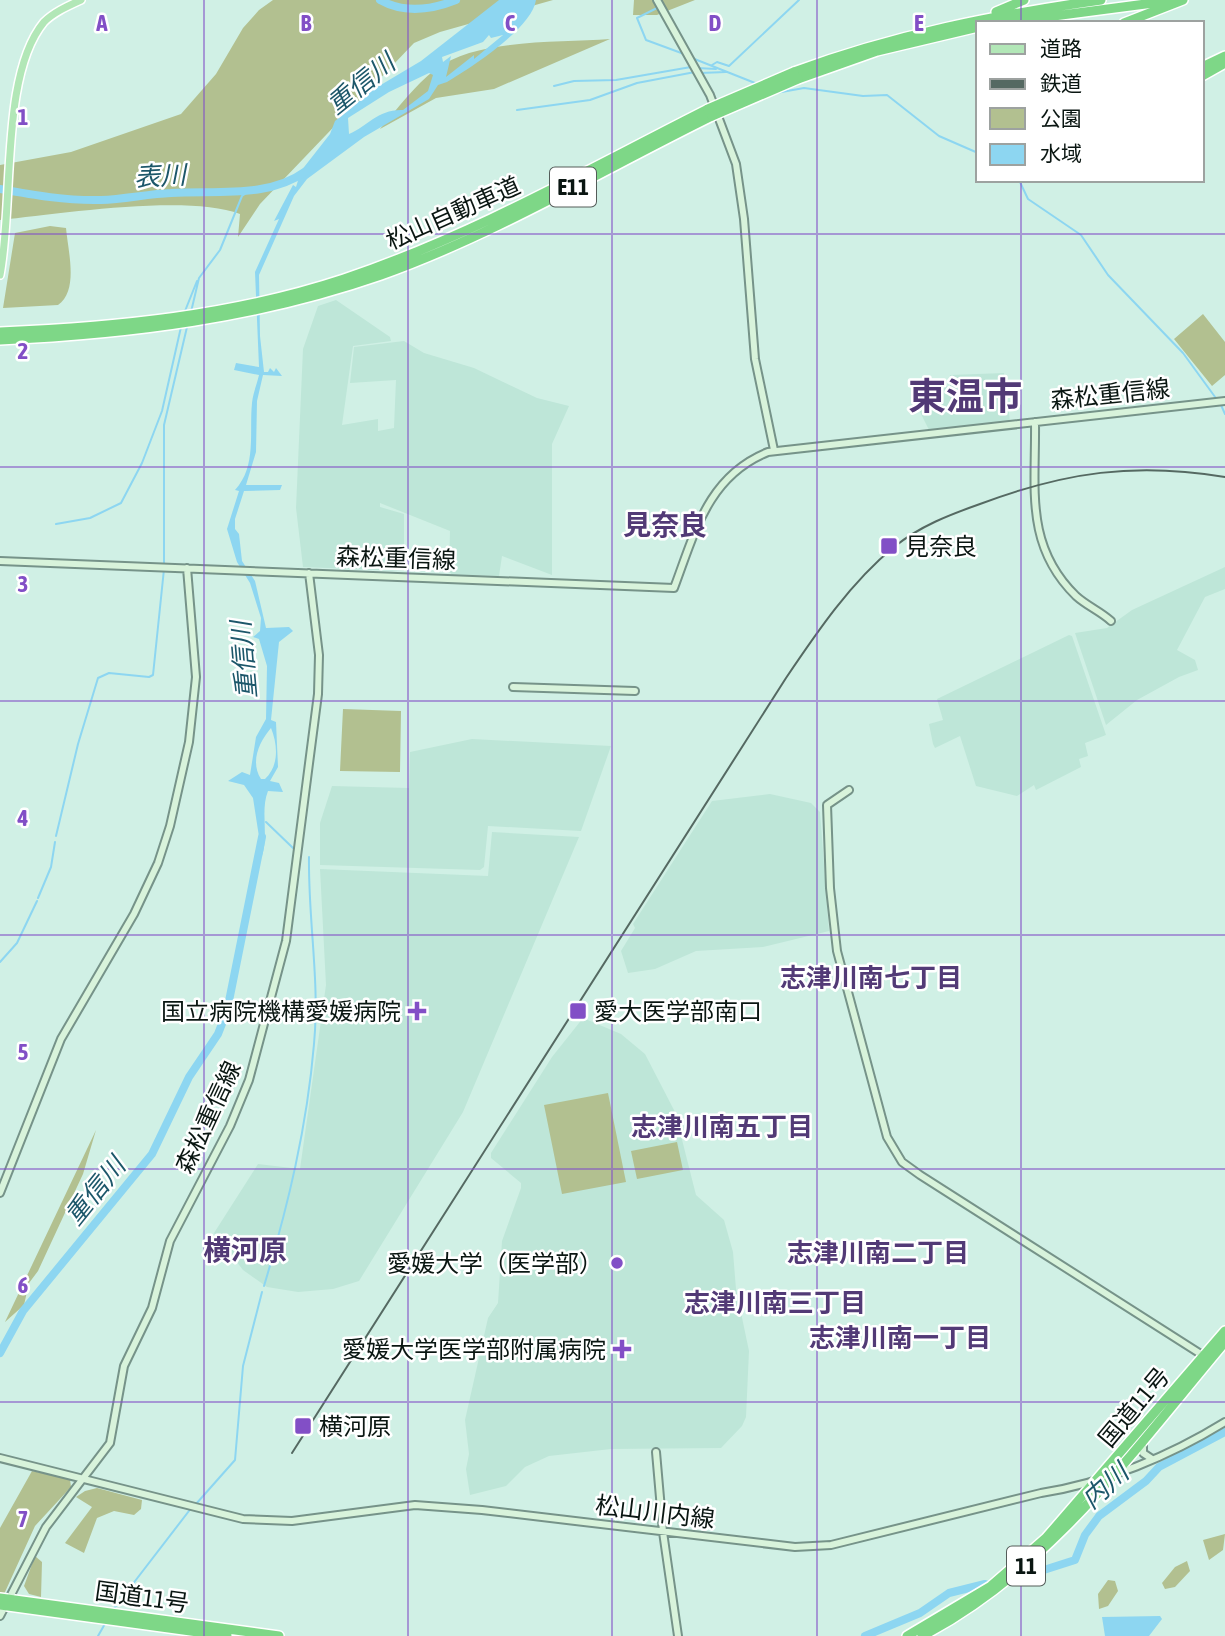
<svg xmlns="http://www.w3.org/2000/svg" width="1225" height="1636" font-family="'Asap Condensed','Noto Sans JP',sans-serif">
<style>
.built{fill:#bee6d8}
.green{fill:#b2c090}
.water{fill:#8dd6f1;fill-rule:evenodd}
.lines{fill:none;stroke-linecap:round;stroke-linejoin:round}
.stream{stroke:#8dd6f1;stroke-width:2}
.river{stroke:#8dd6f1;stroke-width:8}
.secondary-casing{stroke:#769389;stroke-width:10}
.primary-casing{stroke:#fff;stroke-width:10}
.highway-casing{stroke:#fff;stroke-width:12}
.secondary{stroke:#d8f3db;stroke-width:6}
.primary{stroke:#b2e7b7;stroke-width:7}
.highway{stroke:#7ed787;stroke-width:9}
.rail{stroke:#556962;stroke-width:2}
.highway-bridge-casing{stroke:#fff;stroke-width:12;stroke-linecap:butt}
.highway-bridge{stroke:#7ed787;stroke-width:9}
.grid{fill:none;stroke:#824fc6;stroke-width:2;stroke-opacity:0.55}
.poi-dot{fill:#824fc6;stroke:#fff;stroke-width:2.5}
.labels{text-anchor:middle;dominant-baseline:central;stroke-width:5;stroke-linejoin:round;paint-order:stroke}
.shield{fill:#fff;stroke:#545c59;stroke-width:2}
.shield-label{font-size:23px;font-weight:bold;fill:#0a1612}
.street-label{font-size:24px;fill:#0a1612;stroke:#fff}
.poi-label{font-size:24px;fill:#0a1612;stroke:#fff;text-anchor:start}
.water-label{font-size:26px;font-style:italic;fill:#1c576a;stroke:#fff}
.neighbourhood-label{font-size:26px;font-weight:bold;fill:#523a76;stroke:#fff}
.quarter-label{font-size:28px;font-weight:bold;fill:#523a76;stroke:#fff}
.town-label{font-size:38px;font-weight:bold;fill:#523a76;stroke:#fff}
.grid-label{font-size:23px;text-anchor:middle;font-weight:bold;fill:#824fc6;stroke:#fff;stroke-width:5;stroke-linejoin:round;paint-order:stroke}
</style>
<rect width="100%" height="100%" fill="#d0f0e5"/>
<!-- built -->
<path class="built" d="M336 300 390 337 391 341 353 346 342 425 378 419V431L394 428 396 380 350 383 354 347 404 341 424 353 474 368 537 398 569 406 552 444V575L502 556 499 576 452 575 449 571 450 531 380 503V507L404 514V571L303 567 296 508 303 349 318 306Z
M1004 373 1010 421 929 430 918 408 922 401 917 387 940 381 950 388V375Z
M1225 567V589L1205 597 1177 650 1195 660 1198 670 1179 677 1137 700 1106 725 1075 633 1107 628 1132 610Z
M1069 635 1072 636 1106 735 1085 743 1088 756 1079 759 1081 767 1036 790 1034 785 1017 796 976 786 960 736 935 748 933 744 929 724 943 720 937 699Z
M472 739 611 746 581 831 488 826 484 867 480 870 320 865V823L332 786 409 788 410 752Z
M770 794 811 803 820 812 829 931 763 947 696 951 655 969 628 973 621 951 635 928 633 924 712 801Z
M492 832 579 837 463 1112 359 1281 333 1289 298 1292 267 1287 243 1270 214 1233 258 1164 300 1169 326 985 320 869 488 876Z
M583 1018 621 1034 645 1054 675 1112 696 1195 724 1220 733 1252 736 1289 749 1351 746 1417 742 1426 721 1448 611 1449 549 1456 525 1467 506 1486 470 1495 466 1469 469 1454 465 1420 488 1318 498 1303 502 1241 521 1188V1183L491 1158V1153L552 1057Z"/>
<!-- green -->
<path class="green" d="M273 0H553L440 32 414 43 260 204 238 237 240 214C187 194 59 214 0 220V165L71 152 181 114 216 74 243 28 259 10Z
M634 0H695L657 15H633Z
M610 39 494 89 436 98 380 129C398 108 414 86 436 69 477 38 560 43 610 39Z
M50 226 66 228C68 251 79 291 58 305L3 308 15 233Z
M1203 314 1225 342V375L1212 386 1174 339Z
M343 709 401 711 400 772 340 771Z
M608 1093 626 1182 562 1194 544 1105Z
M96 1130 83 1174 38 1271 29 1283 24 1305 5 1322Z
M677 1142 683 1170 637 1179 631 1151Z
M32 1471 70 1479 71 1487 35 1526 0 1603V1528Z
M97 1488 142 1500 141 1509 134 1515 114 1511 97 1518 84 1553 65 1543 92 1507 76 1497 85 1491Z
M1225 1534 1223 1550 1209 1560 1203 1540Z
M35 1556 42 1562 41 1597 29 1594 24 1586Z
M1187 1561 1190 1571 1175 1587 1165 1589 1162 1583 1175 1567Z
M1108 1580 1115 1581 1118 1591 1108 1606 1099 1609 1098 1594Z"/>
<!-- water -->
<path class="water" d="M499 0H536C532 28 472 67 447 82L438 85 429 99 364 137 307 179 294 196 259 275 260 336 264 372H268L270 368 274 372 276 368 282 376 263 375 257 401 256 452 246 485H282L280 490 244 491 235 519V529L239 534 242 561 255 581 266 628 289 627 293 631 279 642 271 720 276 722 278 767 270 781 279 783 283 792 268 791C260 811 269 834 262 856L253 798 244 785 228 781 242 772 250 775 256 737 266 719 267 666 259 639 253 637 260 631 261 618 250 583 237 562 227 529 239 491 235 490C257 466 249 433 252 403 253 393 257 384 259 375L234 370 236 363 259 367 255 272 279 219 274 221 293 185 296 187 301 171 330 134 335 121 374 89 421 61ZM489 35 491 38 503 35 474 59V55L446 77 451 56 443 62 442 57 483 42ZM429 73 433 75 428 91 403 110C378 109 368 126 349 134L348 118 389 92ZM271 728C278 745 279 766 265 779H261C250 762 259 742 271 728Z
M1160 1616 1162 1619 1149 1636H1105L1102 1617Z"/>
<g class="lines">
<!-- stream -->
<path class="stream" d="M659 7 637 18 646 40 684 54
M692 58 755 83
M712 65 717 62 729 66 799 0
M697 68 716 69
M700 73 726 72
M554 86 574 81 616 80 691 67
M776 93 804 88 863 96 887 95 939 136 978 153
M517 110 590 100 637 83 695 72
M1019 180 1028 199 1081 235 1108 275 1183 353 1218 401
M185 311 197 281
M191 312 199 278 220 250 242 196 249 191
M1221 405 1225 414
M56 524 90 518 121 503 142 463 162 411 181 327
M164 564V425L187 327
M266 822 293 848
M56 836 78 744 98 678 109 673 149 677 153 675 164 569
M38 898 51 867 55 842
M0 962 17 943 37 901
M264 1286C288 1206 307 1127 314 1044 320 981 308 920 309 857
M196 1504 235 1460 243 1366 262 1292
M112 1611 192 1507
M98 1636 106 1622"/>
<!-- river -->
<path class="river" d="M380 0C405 14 431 10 456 0
M0 189C33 195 67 201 101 200 125 199 148 194 171 193 215 190 268 199 306 171
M0 1353 23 1311 152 1154 189 1077 218 1034 227 1011 262 837
M1025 1576 1075 1560 1085 1535 1099 1516 1146 1481 1159 1467 1225 1432
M865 1636 920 1613 949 1593 985 1584"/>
<defs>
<path id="secondary" d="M657 0 710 95 736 164 744 219 755 359 774 450
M1035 422C1036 488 1024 545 1076 596 1087 606 1100 611 1111 621
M0 561 674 588C695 532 708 476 768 452L1225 401
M513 687 635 691
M849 790 827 805 830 888 837 951 887 1137 902 1162 920 1175 1207 1358
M0 1193 61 1039 134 914 158 863 170 826 189 742 196 677 187 568
M1143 1441V1453L1152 1459
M656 1452 663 1532 678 1636
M0 1458 243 1519 292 1521 415 1505 482 1510 795 1547 831 1545 1041 1493C1105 1483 1170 1456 1225 1422
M0 1616 46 1527 110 1443 124 1366 152 1308 170 1241 230 1126 249 1080 286 941 318 694 319 655 309 573"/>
<path id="primary" d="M0 275C14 203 0 75 44 22 54 12 68 6 81 0"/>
<path id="highway" d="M996 12 1024 0
M1001 23 1176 0
M1124 23 1183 0
M1202 67 1225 56
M794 72C894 35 995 15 1101 0
M1202 76 1225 63
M798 79 877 51 978 27
M0 332C117 327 232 316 344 279 472 236 589 169 708 109
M0 340C131 334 257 318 381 275 496 234 602 170 712 116
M0 1598 279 1636
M0 1605 227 1636
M907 1636 991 1586 1046 1538 1225 1331
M922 1636C1049 1570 1134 1450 1225 1342"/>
</defs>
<!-- secondary casing -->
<use href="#secondary" class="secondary-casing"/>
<!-- primary casing -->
<use href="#primary" class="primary-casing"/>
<!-- highway casing -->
<use href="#highway" class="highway-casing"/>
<!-- secondary -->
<use href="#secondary" class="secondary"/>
<!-- primary -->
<use href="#primary" class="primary"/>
<!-- highway -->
<use href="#highway" class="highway"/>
<!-- rail -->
<path class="rail" d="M292 1453 786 678C817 632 851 582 894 547 920 526 949 515 980 504 1065 472 1135 462 1225 477"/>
<defs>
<path id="highway-bridge" d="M708 109 794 72
M712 116 798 79"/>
</defs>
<!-- highway-bridge casing -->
<use href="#highway-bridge" class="highway-bridge-casing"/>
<!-- highway-bridge -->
<use href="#highway-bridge" class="highway-bridge"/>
</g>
<!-- grid -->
<path class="grid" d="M204 0V1636M408 0V1636M612 0V1636M817 0V1636M1021 0V23M1021 180V1636M0 234H1225M0 467H1225M0 701H1225M0 935H1225M0 1169H1225M0 1402H1225"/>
<!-- markers -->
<g class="poi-dot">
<rect x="880" y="537" width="18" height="18" rx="3.5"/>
<path d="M413.5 1000.5h7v7h7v7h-7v7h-7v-7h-7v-7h7z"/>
<rect x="569" y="1002" width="18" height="18" rx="3.5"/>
<circle cx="617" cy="1263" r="7"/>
<path d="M618.5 1338.5h7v7h7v7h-7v7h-7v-7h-7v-7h7z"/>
<rect x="294" y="1417" width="18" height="18" rx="3.5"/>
</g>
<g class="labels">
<!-- shield labels -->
<g class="shield">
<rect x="550" y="167.5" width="46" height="39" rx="5"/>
<rect x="1007" y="1546.5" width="38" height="39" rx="5"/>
</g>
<g class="shield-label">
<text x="573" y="187">E11</text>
<text x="1026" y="1566">11</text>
</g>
<!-- street labels -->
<g class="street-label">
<text transform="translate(453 213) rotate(-24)">松山自動車道</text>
<text transform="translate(1110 394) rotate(-6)">森松重信線</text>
<text transform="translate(396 558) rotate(2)">森松重信線</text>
<text transform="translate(208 1117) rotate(-65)">森松重信線</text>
<text transform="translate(1134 1407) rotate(-50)">国道11号</text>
<text transform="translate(655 1512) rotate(7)">松山川内線</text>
<text transform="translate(142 1597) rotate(8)">国道11号</text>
</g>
<!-- poi labels -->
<g class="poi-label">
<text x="905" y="546">見奈良</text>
<text x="401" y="1011" text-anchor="end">国立病院機構愛媛病院</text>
<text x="594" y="1011">愛大医学部南口</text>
<text x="603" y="1263" text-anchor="end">愛媛大学（医学部）</text>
<text x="606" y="1349" text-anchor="end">愛媛大学医学部附属病院</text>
<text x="319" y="1426">横河原</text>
</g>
<!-- water labels -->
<g class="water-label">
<text transform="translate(361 84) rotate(-39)">重信川</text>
<text transform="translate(160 176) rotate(-3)">表川</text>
<text transform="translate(244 660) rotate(-95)">重信川</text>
<text transform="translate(95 1191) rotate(-51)">重信川</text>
<text transform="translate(1105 1486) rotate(-42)">内川</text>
</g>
<!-- neighbourhood labels -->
<g class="neighbourhood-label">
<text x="871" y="978">志津川南七丁目</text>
<text x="722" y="1127">志津川南五丁目</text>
<text x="878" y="1253">志津川南二丁目</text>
<text x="775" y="1303">志津川南三丁目</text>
<text x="900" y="1338">志津川南一丁目</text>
</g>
<!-- quarter labels -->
<g class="quarter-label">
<text x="665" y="525">見奈良</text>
<text x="245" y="1250">横河原</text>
</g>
<!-- town labels -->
<g class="town-label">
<text x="965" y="396">東温市</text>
</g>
</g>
<g class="grid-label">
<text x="102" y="31">A</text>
<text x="306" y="31">B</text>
<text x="510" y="31">C</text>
<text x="715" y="31">D</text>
<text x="919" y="31">E</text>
<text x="23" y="125">1</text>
<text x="23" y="359">2</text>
<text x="23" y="592">3</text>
<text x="23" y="826">4</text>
<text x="23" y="1060">5</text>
<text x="23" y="1293">6</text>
<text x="23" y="1527">7</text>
</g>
<!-- legend -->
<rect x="976" y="21" width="228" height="161" fill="#ffffff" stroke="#9da2a0" stroke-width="2"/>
<rect x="990" y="44" width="35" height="10" fill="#b2e7b7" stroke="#9da2a0" stroke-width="2"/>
<text x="1040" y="56" font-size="21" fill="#0a1612">道路</text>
<rect x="990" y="79" width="35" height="10" fill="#556962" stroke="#9da2a0" stroke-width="2"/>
<text x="1040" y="91" font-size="21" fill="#0a1612">鉄道</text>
<rect x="990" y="108" width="35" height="21" fill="#b2c090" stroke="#9da2a0" stroke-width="2"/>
<text x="1040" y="126" font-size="21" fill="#0a1612">公園</text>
<rect x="990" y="144" width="35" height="21" fill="#8dd6f1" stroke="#9da2a0" stroke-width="2"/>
<text x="1040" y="161" font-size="21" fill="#0a1612">水域</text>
</svg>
